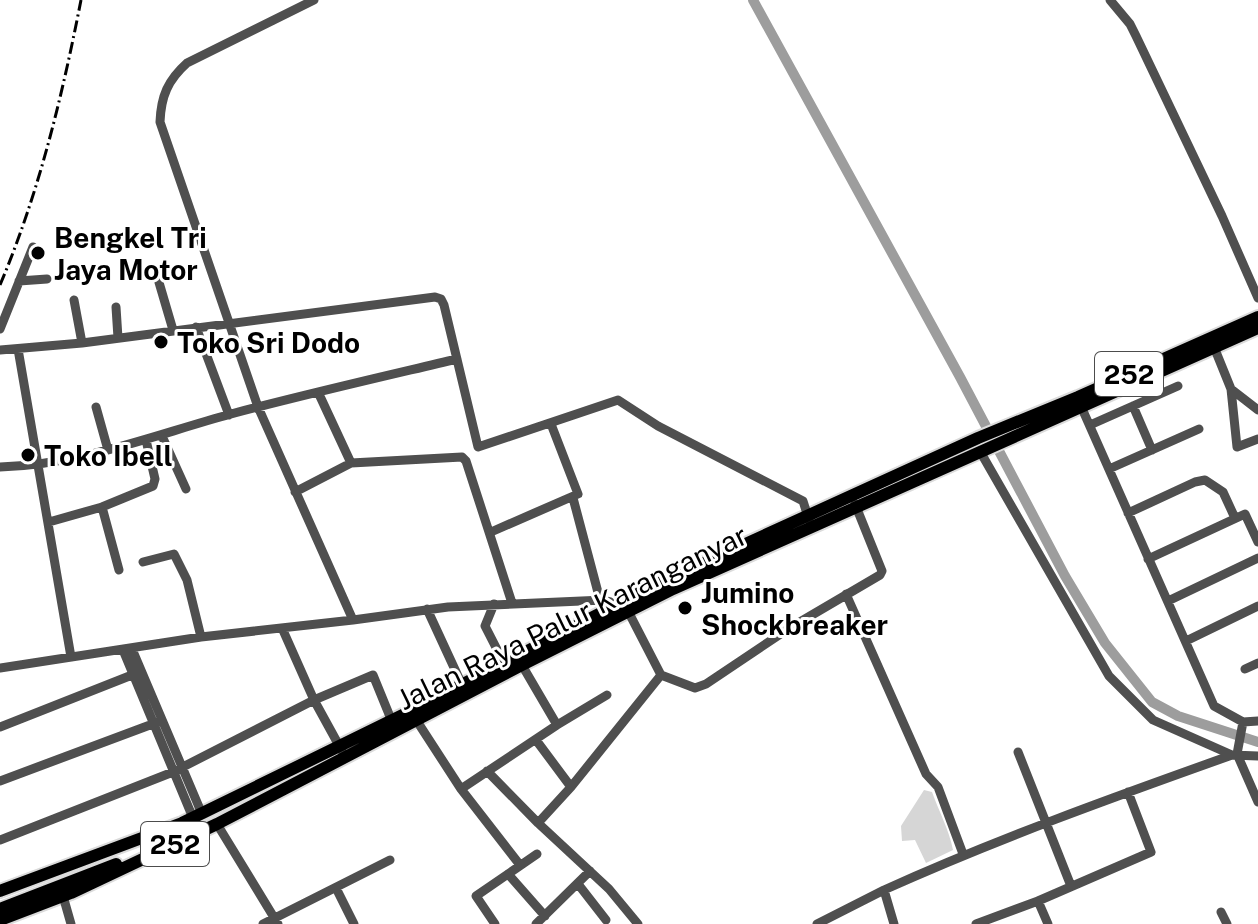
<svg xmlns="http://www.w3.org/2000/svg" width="1258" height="924" font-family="'Public Sans',sans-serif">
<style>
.green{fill:#d6d6d6}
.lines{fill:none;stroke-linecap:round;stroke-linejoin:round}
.canal{stroke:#9d9d9d;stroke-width:10}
.major-casing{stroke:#dbdbdb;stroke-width:16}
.minor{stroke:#4f4f4f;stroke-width:9}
.major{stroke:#000;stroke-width:12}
.rail{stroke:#000;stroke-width:3;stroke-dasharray:12 4 2 4;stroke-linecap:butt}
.poi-dot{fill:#000;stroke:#fff;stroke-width:3}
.labels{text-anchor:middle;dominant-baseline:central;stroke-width:6;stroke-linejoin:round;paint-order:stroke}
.shield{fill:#fff;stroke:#4c4c4c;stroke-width:2}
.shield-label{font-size:26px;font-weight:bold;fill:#000}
.poi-label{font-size:28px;font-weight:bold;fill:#000;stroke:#fff;text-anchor:start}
.street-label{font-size:28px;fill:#000;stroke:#fff}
</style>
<rect width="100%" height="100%" fill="#fff"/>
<!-- green -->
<path class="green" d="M924 790 932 792C939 812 949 829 953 850L926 863 915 840 902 841 901 826Z"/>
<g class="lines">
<!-- canal -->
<path class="canal" d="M753 0 960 377 1065 576 1105 643 1152 702 1178 716 1258 742"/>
<defs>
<path id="major" d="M0 891 182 823 411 711 651 587 978 438 1078 397 1258 317
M0 909 116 864
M0 920 71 893 217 824 522 665 673 589 1258 328"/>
</defs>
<!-- major casing -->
<use href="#major" class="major-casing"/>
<!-- minor -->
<path class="minor" d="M314 0 187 63C168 80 161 96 160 122L258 407 353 620 448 607 604 600 621 605 629 613 661 675 695 688 706 684 788 629 880 575 882 571 855 504
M1110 0 1130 24 1136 36 1222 216 1258 298
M158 279 173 330
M19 281 47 279
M74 300 82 343
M116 307 118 338
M196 327 229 415
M0 329 33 247
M1212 342 1231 389 1237 447 1258 439
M18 349 71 657
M0 350 82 343 435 297 441 299 444 305 478 447 618 400 658 426 803 501 809 520
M1231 389 1258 410
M318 392 351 463
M1080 404 1214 706 1243 722 1237 754 1258 802
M1133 406 1152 450
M96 407 108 450
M1090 425 1178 386
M162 436 186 489
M981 453 1109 676 1153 720 1232 755
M0 467C80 465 154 435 231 414 306 394 381 377 457 359
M1109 469 1199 429
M295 492 351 463 462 457 466 461 512 603
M573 498 600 600
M102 507 119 570
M1128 513 1195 482 1205 480 1223 492 1235 518
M49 522 102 507 153 486 155 479 146 440
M491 532 578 494 551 424
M1148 559 1245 514 1258 542
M143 562 174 554 187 580 201 637
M846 594 926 774 938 787 963 854
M1168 601 1258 558
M494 604 485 626 507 669
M427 609 463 687
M282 628 314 700 342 751
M1186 641 1258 606
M132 649 202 814
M123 650 193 818
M0 668 201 637 353 620
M1245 669 1258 663
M413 715 461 789 520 865
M1243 722 1258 721
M557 725 607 695
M0 727 132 675
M536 740 571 787
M1018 752 1071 886
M487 771 538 823
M0 781 158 722
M461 789 557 725 519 660
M217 824 278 924
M0 840 173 772 314 700 373 675 393 724
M508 874 545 916
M578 884 606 920
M336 888 354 924
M63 896 71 924
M1038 901 1048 924
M1221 912 1227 924
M263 924 390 860
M495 924 476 896 537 854
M536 924 590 871
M638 924 609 889 538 823 571 787 661 675
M817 924 884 890
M894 924 884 890C997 839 1114 797 1232 755L1258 756
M976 924 1038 901 1151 852 1128 792"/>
<!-- major -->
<use href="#major" class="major"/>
<!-- rail -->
<path class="rail" d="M0 285C39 193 62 97 81 0"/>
</g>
<!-- markers -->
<g class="poi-dot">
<circle cx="38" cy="253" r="8"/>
<circle cx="161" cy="342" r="8"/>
<circle cx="28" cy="455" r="8"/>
<circle cx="685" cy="608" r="8"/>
</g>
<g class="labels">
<!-- shield labels -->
<g class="shield">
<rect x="1095" y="352" width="68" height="44" rx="6"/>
<rect x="141" y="822" width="68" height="44" rx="6"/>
</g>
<g class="shield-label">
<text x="1129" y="374">252</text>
<text x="175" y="844">252</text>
</g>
<!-- poi labels -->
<g class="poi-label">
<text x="54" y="237">Bengkel Tri<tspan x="54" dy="32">Jaya Motor</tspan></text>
<text x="177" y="342">Toko Sri Dodo</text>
<text x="44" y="455">Toko Ibell</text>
<text x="701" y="592">Jumino<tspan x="701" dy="32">Shockbreaker</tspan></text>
</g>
<!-- street labels -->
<g class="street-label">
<text transform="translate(572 617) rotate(-26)">Jalan Raya Palur Karanganyar</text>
</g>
</g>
</svg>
